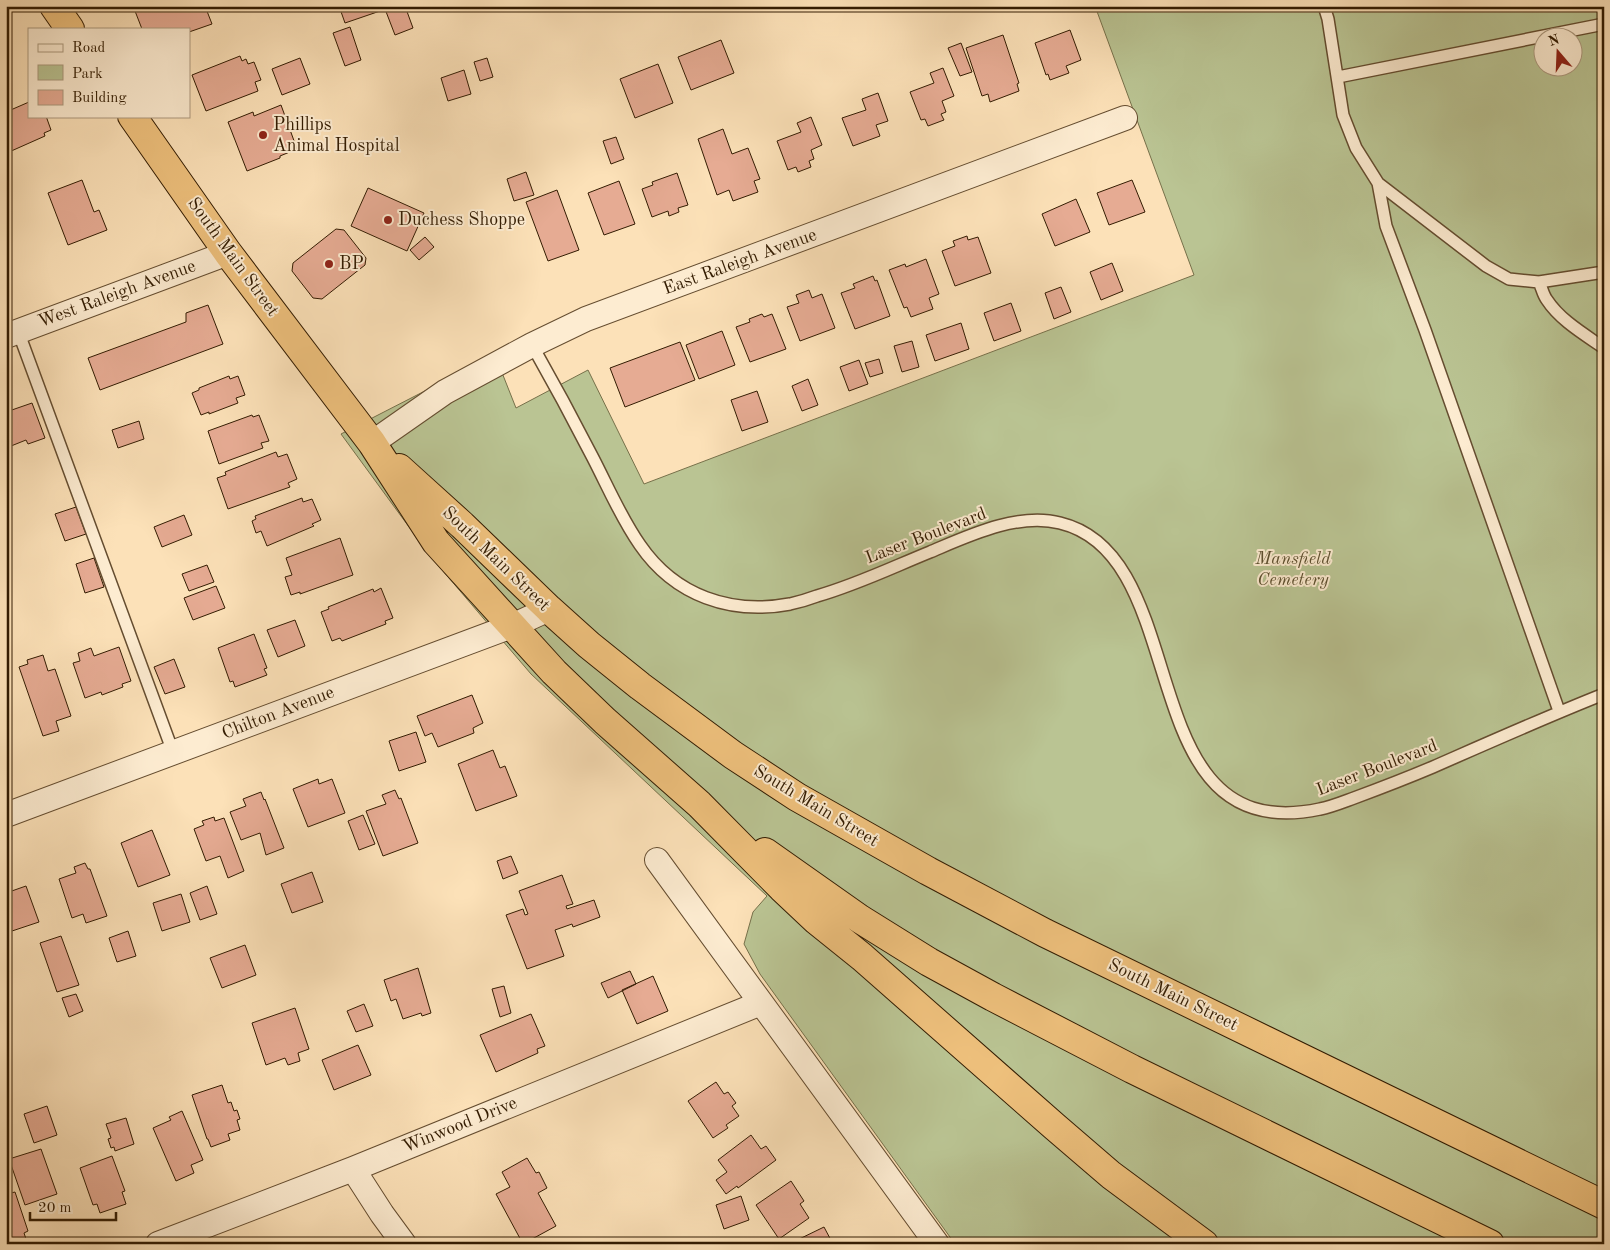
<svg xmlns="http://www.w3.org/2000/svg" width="1610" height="1250" font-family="'Old Standard TT',serif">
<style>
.green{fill:#bac493;stroke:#76704a;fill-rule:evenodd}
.building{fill:#e6ab93;stroke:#331c02}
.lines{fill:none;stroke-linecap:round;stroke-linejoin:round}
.service-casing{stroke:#654d30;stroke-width:14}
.minor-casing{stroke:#654d30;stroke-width:26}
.trunk-casing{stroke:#331c02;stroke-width:30}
.service{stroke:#fdecd1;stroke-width:11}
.minor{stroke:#fdecd1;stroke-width:24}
.trunk{stroke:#eec07c;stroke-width:28}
.poi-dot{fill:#8f2418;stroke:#fdecd1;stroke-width:2}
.labels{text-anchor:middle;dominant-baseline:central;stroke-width:4;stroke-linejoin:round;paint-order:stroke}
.poi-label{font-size:18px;fill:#331c02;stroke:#fdecd1;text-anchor:start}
.street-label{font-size:18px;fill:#331c02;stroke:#fdecd1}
.park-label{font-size:18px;font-style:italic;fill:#5c4e2e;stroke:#fdecd1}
</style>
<rect width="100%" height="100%" fill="#fce1b8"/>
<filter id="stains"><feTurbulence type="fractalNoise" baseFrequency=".004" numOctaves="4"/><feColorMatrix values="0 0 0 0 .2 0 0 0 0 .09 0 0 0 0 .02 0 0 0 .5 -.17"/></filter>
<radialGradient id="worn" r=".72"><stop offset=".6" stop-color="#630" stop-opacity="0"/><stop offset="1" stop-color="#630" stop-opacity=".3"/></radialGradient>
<!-- green -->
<path class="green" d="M1095 6H1604V1244H955L760 974 744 944 753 912 767 896 531 674 431 557 341 434 495 355 516 408 588 370 644 484 1194 275ZM1542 38H1572V68H1542Z"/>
<!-- building -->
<path class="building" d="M148 6H205L212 24 189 32V29H142L135 11Z
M339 6H382L383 10 345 23Z
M393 6H405L413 28 395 35 385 9Z
M350 27 361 60 345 66 333 33Z
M1070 30 1081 60 1066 66 1069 73 1050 80 1048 74 1046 75 1035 43Z
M1003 35 1019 83 1017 84 1019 91 990 102 988 94 982 96 966 48Z
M721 40 734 73 691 90 678 57Z
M961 43 972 72 960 76 948 48Z
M240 56 242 61 246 59 248 64 254 62 261 80 255 82 258 91 206 111 192 75Z
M300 58 310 84 282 95 272 69Z
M487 58 493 77 480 81 474 62Z
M658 64 673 103 635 118 620 79Z
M943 68 954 96 942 101 946 112 941 114 944 120 928 126 925 119 921 120 910 92 934 83 930 73Z
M464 70 471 94 448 101 441 78Z
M878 93 888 121 876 125 880 136 853 146 842 118 866 110 862 99Z
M29 102V116H46L51 130 44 133 45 136 9 152 6 145V112Z
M281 105 297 149 280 156V158L247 171 228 122 253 112 254 116Z
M811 117 822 145 811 150 814 159 809 161 811 167 798 172 796 167 788 170 777 141 801 132 797 123Z
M723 129 732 154 748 148 760 179 754 181 758 192 733 201 729 190 717 195 698 139Z
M616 137 624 159 611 164 603 141Z
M526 172 534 195 514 201 507 179Z
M677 173 688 205 678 208 679 212 669 216 668 211 652 217 642 189 653 185 652 182Z
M82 180 94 212 99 210 107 230 68 245 48 193Z
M1132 180 1145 212 1109 225 1097 193Z
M619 181 635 224 604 235 588 193Z
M368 188 424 213 407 251 351 226Z
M557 190 579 250 548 261 526 202Z
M1076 199 1090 232 1055 246 1042 214Z
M336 229 344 230 366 258 365 265 322 299 313 298 292 271 293 263Z
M967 236 968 240 978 237 991 273 955 286 942 251 955 246 953 241Z
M425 237 434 247 419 260 410 250Z
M926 259 939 294 929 298 933 309 911 317 907 307 904 308 889 270 905 264 906 267Z
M1112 263 1123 291 1101 300 1090 272Z
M873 276 875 281 877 280 890 316 855 329 841 293 855 288 853 284Z
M1061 287 1071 312 1054 319 1045 293Z
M809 290 812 298 822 294 835 328 800 341 787 307 799 303 796 295Z
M1011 303 1021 331 994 341 984 313Z
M208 305 223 344 100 390 88 358 186 322V313Z
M762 314 764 317 772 314 786 349 750 362 736 327 750 322 749 319Z
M961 323 969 349 935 361 926 335Z
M722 331 735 365 699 379 686 345Z
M912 341 919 367 902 372 894 346Z
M680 342 695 380 625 407 610 368Z
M879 359 883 373 870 377 865 363Z
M859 360 868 384 849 391 840 367Z
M229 376 230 379 238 376 245 395 236 398 238 403 209 414V412L201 415 192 393 199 390V388Z
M808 379 818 405 802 411 792 386Z
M757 391 768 422 742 431 731 400Z
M32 403 45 438 28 444 26 440 6 448V412Z
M252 415 253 417 259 415 269 441 261 443 263 448 219 464 208 431Z
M139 421 144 439 118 448 112 430Z
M276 452 278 457 287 454 297 479 288 483 290 487 228 509 217 478 226 475 225 472Z
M302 498 303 502 312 499 321 520 312 524 314 526 267 546 261 531 256 533 252 521 256 519 255 516Z
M76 507 86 534 65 541 55 514Z
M184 515 192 535 162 547 154 527Z
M340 538 353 575 300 594V592L291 595 285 577 292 575 286 558Z
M94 558 104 587 85 593 76 564Z
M207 565 214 582 189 591 182 574Z
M216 586 225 608 193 620 184 598Z
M381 588 393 618 385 621 386 624 342 641 340 638 332 641 321 612 329 609 328 607 373 589 374 592Z
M295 620 305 646 278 657 267 630Z
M254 634 267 668 264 669 267 675 235 687 233 681 230 682 218 648Z
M119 647 131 681 122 684 123 687 102 695 101 692 85 698 73 663 80 661 78 653 91 648 94 656Z
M43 655 48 671 55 669 71 716 56 721 59 731 43 736 19 667 28 664 27 660Z
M174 659 185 687 165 694 154 667Z
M472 695 483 723 473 728 474 733 438 747 432 733 425 736 417 716Z
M416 732 426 762 399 771 389 741Z
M493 750 500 768 505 766 517 796 476 811 458 764Z
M318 779 319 784 332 779 345 813 308 827 293 789Z
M395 790 399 799 401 798 418 843 383 856 366 811 386 804 382 795Z
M261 792 264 800 265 799 284 848 266 855 260 833 241 840 230 812 246 806 243 799Z
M363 815 375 844 359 850 348 821Z
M214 817 215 821 224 818 244 871 228 878 220 856 206 861 194 829 204 825 202 821Z
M152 830 170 875 138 887 121 843Z
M511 856 518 873 503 879 497 861Z
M85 863 88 869H90L107 916 86 923 83 914 72 918 59 879 76 873 74 867Z
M312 872 323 902 292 913 281 884Z
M562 875 573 904 566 906 567 909 594 900 600 917 573 927 572 924 555 930 564 956 527 969 506 915 523 909 525 915 528 914 519 891Z
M26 886 39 922 6 933V893Z
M207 886 217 914 200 920 190 893Z
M181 894 190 922 162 931 153 903Z
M128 931 136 956 117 962 109 938Z
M61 936 79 985 57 992 40 943Z
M245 945 256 975 222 988 210 958Z
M418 968 431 1013 422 1016 421 1013 403 1019 396 999 391 1001 384 980Z
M630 971 636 984 608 998 601 983Z
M653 976 668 1011 637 1024 622 990Z
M504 986 511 1013 500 1017 492 989Z
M76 994 83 1011 69 1017 62 998Z
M364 1004 373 1026 356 1032 347 1011Z
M295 1008 309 1049 298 1053 300 1061 288 1065 285 1058 266 1065 252 1023Z
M531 1014 545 1046 537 1049 538 1053 496 1072 480 1035Z
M358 1045 371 1075 334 1090 322 1060Z
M716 1082 724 1094 728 1092 736 1103 732 1106 739 1116 726 1125 728 1128 713 1138 688 1101Z
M222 1085 228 1103 231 1102 234 1111 237 1110 240 1119 237 1120 240 1130 228 1134 230 1140 211 1147 208 1139H207L192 1095Z
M47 1106 57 1135 34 1143 24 1114Z
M182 1111 203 1160 191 1165 194 1173 176 1181 153 1128 171 1120 169 1117Z
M126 1118 134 1144 115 1151 114 1147 111 1148 108 1139 111 1138 106 1124Z
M751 1135 761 1149 766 1146 776 1160 738 1188 737 1186 726 1194 716 1180 727 1172 718 1160Z
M41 1149 57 1194 25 1205 9 1159Z
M112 1156 125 1191 122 1192 126 1204 100 1213 97 1204 93 1205 80 1168Z
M527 1158 536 1173 539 1172 547 1188 538 1193 556 1226 523 1244 496 1194 510 1187 502 1172Z
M6 1179 11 1193 15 1192 28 1231 24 1233 27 1242 22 1244H6Z
M791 1181 804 1201 800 1204 809 1218 779 1239 756 1205Z
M741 1196 749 1220 724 1229 716 1205Z
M824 1227 833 1244H789Z"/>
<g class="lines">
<defs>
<path id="service" d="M1324 6 1328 19 1343 115 1356 148 1378 183 1486 266 1509 279 1539 282C1542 288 1543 295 1547 300 1560 320 1584 334 1604 348
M1338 77 1604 24
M1378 183 1386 226 1425 330 1559 711
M1539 282 1604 272
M18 331 173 752
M532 345C553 382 573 419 593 458 608 487 621 518 640 545 675 596 731 615 790 604 799 602 809 599 817 596 856 585 893 567 930 552 968 536 1018 512 1060 523 1198 556 1127 850 1320 809 1331 807 1343 802 1354 798 1381 788 1407 778 1433 767 1490 742 1546 717 1604 694"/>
<path id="minor" d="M6 336 228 253
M372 443 445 392 532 345 586 319 1125 118
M6 815 512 626 549 609
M657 860 937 1244
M353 1169 382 1214 404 1244
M158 1244 353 1169 761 1003"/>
<path id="trunk" d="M54 6 70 29
M132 116 228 253 372 443 436 542 554 672 605 721 699 804 782 888 816 920 862 957 1054 1126 1111 1175 1204 1244
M399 468 462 525 549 609 589 645 640 686 733 755 797 797 928 871 1045 933 1604 1205
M765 852 860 919 929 962 993 997 1132 1069 1490 1244"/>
</defs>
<!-- service casing -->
<use href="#service" class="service-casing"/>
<!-- minor casing -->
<use href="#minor" class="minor-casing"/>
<!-- trunk casing -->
<use href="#trunk" class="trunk-casing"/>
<!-- service -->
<use href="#service" class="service"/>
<!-- minor -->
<use href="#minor" class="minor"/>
<!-- trunk -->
<use href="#trunk" class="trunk"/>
</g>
<!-- markers -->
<g class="poi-dot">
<circle cx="263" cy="135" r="5"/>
<circle cx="388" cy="220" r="5"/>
<circle cx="329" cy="264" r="5"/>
</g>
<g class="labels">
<!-- poi labels -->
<g class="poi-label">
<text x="273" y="125">Phillips<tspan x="273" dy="21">Animal Hospital</tspan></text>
<text x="398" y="220">Duchess Shoppe</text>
<text x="339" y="264">BP</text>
</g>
<!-- street labels -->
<g class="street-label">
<text transform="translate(233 257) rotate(54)">South Main Street</text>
<text transform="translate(740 262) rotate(-20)">East Raleigh Avenue</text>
<text transform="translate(117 294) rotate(-20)">West Raleigh Avenue</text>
<text transform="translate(926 536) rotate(-21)">Laser Boulevard</text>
<text transform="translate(496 559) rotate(44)">South Main Street</text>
<text transform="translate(278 713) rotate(-21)">Chilton Avenue</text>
<text transform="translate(1377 768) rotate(-21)">Laser Boulevard</text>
<text transform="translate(816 806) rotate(31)">South Main Street</text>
<text transform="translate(1173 995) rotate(26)">South Main Street</text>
<text transform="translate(460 1125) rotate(-22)">Winwood Drive</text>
</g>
<!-- park labels -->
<g class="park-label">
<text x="1293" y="559">Mansfield<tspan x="1293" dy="21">Cemetery</tspan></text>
</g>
</g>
<!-- margin -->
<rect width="1610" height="1250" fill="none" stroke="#fce1b8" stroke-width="25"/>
<rect x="8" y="8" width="1595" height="1235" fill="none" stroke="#331c02" stroke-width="2.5"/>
<rect x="12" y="12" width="1585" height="1225" fill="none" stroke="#331c02"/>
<!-- legend -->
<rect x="28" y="28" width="162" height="90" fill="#fdecd1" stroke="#ac997e"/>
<rect x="38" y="44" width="25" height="8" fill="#fdecd1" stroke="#ac997e"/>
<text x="72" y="52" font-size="15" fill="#331c02">Road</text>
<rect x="38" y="65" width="25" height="15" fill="#bac493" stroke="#ac997e"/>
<text x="72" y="78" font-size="15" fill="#331c02">Park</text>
<rect x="38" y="90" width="25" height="15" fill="#e6ab93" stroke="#ac997e"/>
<text x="72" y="102" font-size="15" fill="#331c02">Building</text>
<!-- north arrow -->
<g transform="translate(1558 52) rotate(341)"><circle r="24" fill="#fdecd1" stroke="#ac997e"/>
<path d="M0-4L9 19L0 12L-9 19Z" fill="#8f2418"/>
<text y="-8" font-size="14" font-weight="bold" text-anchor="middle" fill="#331c02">N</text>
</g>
<!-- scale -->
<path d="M30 1212v8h86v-8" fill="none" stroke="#331c02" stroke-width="2.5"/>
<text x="38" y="1212" font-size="15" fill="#331c02" stroke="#fdecd1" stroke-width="4" paint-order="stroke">20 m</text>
<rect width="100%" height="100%" filter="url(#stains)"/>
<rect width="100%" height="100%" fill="url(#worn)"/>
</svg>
